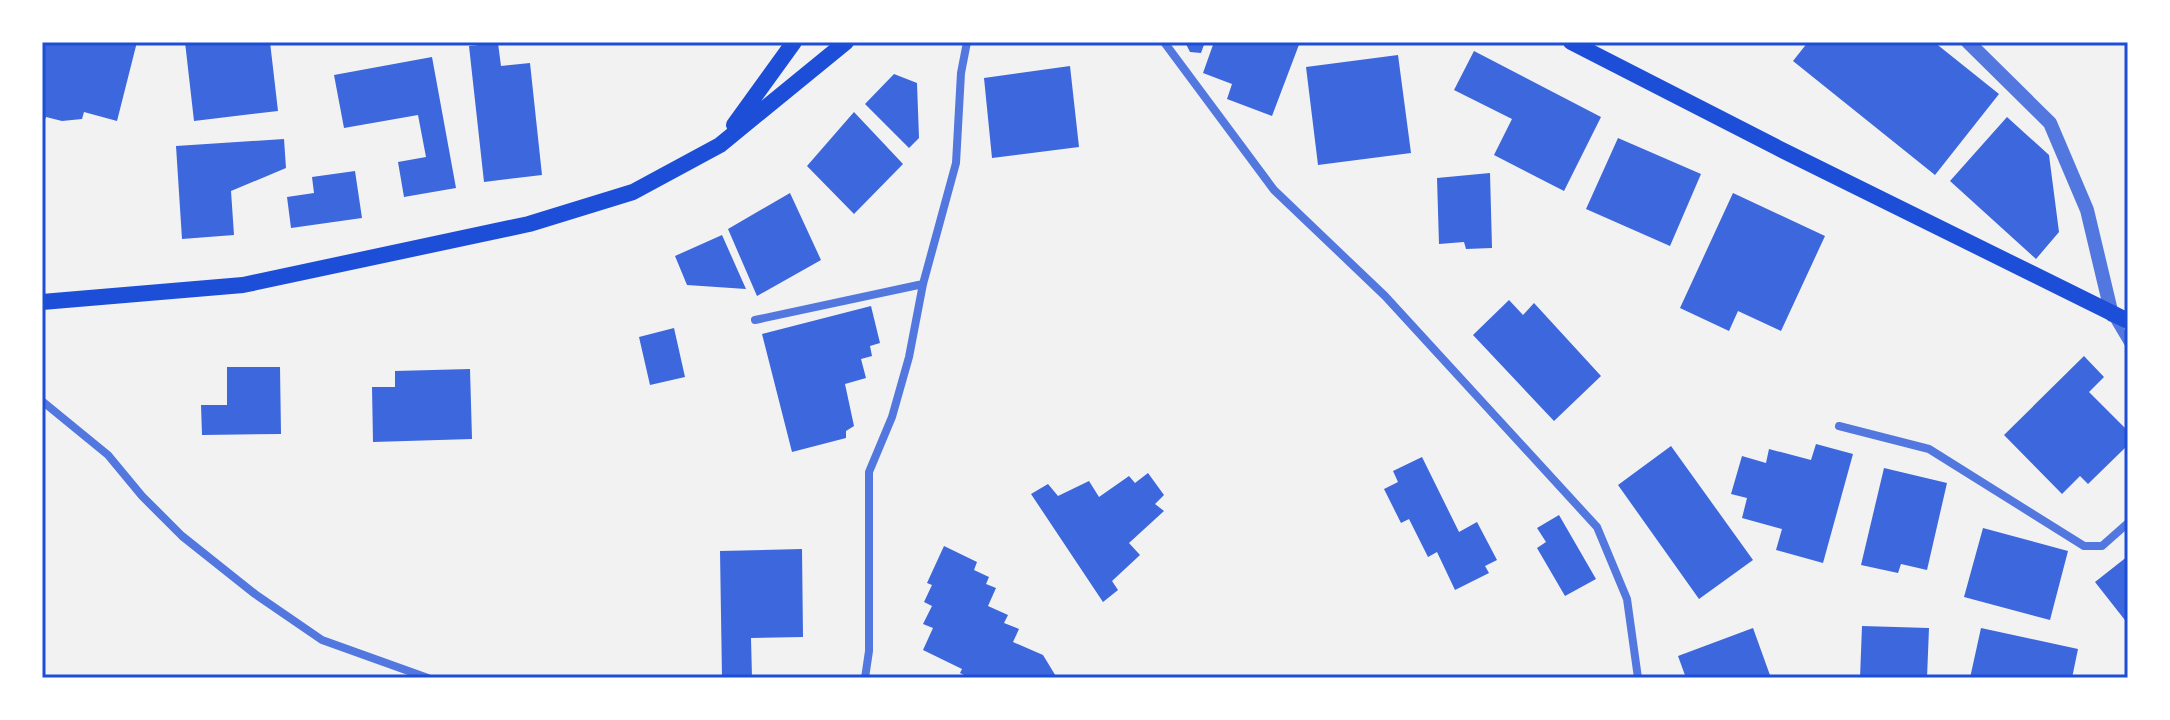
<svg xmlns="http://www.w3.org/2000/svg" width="2170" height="720" font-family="Raleway,sans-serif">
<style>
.building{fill:#3d67dc}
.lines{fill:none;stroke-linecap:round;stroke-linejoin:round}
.minor{stroke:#5277de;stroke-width:8}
.tertiary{stroke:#5277de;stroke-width:14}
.secondary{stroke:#1d4ed8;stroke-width:16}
.neatline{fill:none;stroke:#1d4ed8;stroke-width:3}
</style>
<rect width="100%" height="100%" fill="#f2f2f2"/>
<!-- building -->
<path class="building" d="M46 42H137L117 121 84 112 82 119 62 121 46 117 42 127V56Z
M185 42H270L278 111 194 121Z
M1185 42H1205L1201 53 1190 52Z
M1214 42H1300L1272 116 1227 99 1232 84 1203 73Z
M1808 42H1934L1999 94 1935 175 1793 61Z
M498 43 501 66 530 63 542 175 484 182 469 46Z
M1474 51 1601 117 1564 191 1494 155 1512 119 1454 90Z
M1398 55 1411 153 1318 165 1306 67Z
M432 57 456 188 404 197 398 162 426 157 418 115 344 128 334 75Z
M1070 66 1079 147 992 158 984 78Z
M894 74 917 83 919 138 909 148 865 104Z
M854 112 903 164 854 214 807 166Z
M2007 117 2049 155 2059 232 2036 259 1950 181Z
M1618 138 1701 174 1670 246 1586 209Z
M284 139 286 168 231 191 234 235 182 239 176 146Z
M355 171 362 218 291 228 287 197 314 193 312 177Z
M1490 173 1492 248 1466 249 1464 242 1439 244 1437 178Z
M790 193 821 260 757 296 728 229Z
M1733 193 1825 236 1781 331 1738 311 1729 331 1680 308Z
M722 235 746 289 687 285 675 256Z
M1509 300 1523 315 1534 303 1601 376 1554 421 1473 335Z
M871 306 880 343 870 346 872 356 861 359 866 378 845 384 854 426 846 431V438L792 452 762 334Z
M674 328 685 377 650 385 639 337Z
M2084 356 2104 377 2089 392 2128 431V445L2088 484 2080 476 2062 494 2004 435Z
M227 367H280L281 434 202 435 201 405H227Z
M470 369 472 439 373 442 372 387H395V371Z
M1816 444 1853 454 1823 563 1776 550 1782 529 1742 518 1747 498 1731 494 1742 456 1766 463 1769 449 1811 460Z
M1671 446 1753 560 1699 599 1618 485Z
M1422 457 1459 532 1477 522 1497 560 1485 566 1489 573 1455 590 1437 552 1428 557 1409 519 1401 523 1384 489 1398 482 1393 471Z
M1884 468 1947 483 1927 570 1901 564 1898 573 1861 565Z
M1148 473 1164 495 1155 504 1164 511 1129 543 1140 555 1112 581 1118 590 1103 602 1031 494 1048 484 1058 496 1089 481 1099 497 1129 476 1135 483Z
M1559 515 1596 579 1565 596 1537 548 1546 542 1537 528Z
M1983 528 2068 551 2050 620 1964 597Z
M944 546 977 562 974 570 989 577 986 584 996 588 988 606 1008 615 1004 623 1019 629 1013 642 1043 655 1057 678H970L960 673 962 669 923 650 933 628 923 624 932 606 924 602 932 585 927 583Z
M802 549 803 637 751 638 752 678H722L720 551Z
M2128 556V624L2095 582Z
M1862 626 1929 628 1927 678H1860Z
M1753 628 1771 678H1686L1678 656Z
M1981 628 2078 649 2072 678H1970Z"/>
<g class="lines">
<!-- minor -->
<path class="minor" d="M1164 42 1274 190 1385 296 1597 527 1627 599 1638 678
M2112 316 2128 343
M755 320 923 284
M42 401 108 455 142 496 182 536 255 594 322 640 428 678
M1839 426 1929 449 2084 546H2102L2128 523
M865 678 869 651V472L892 417 909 357 923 284 956 163 961 73 967 42"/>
<!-- tertiary -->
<path class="tertiary" d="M1968 42 2050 123 2087 210 2112 315"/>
<!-- secondary -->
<path class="secondary" d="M1571 42 1778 148 2128 321
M734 125 794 42
M42 302 243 285 529 224 633 192 720 145 846 42"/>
</g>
<!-- border -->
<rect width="2170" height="720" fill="none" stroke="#ffffff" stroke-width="88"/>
<rect x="44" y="44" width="2082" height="632" class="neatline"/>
</svg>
